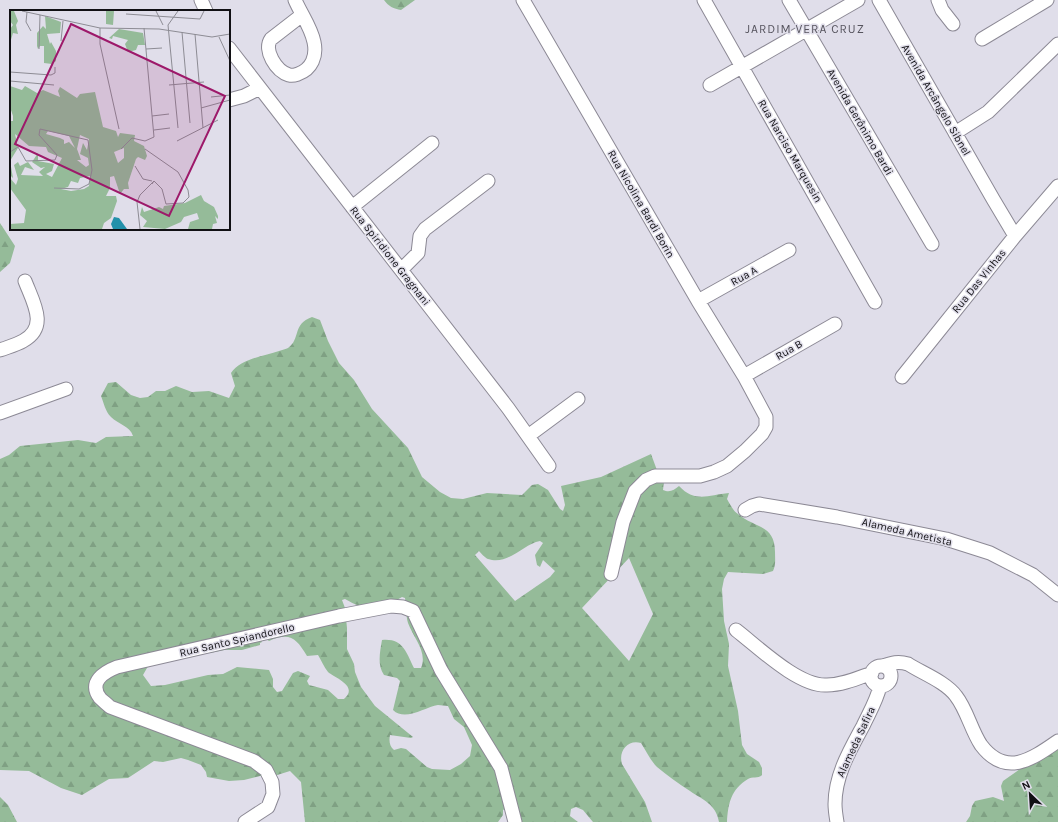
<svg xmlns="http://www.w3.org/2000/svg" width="1058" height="822" font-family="Karla,sans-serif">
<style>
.forest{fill:url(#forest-firs);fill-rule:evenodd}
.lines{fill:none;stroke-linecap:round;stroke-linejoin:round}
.minor-casing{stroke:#8c8995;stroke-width:15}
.minor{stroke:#fff;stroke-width:13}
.labels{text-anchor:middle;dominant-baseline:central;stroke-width:3;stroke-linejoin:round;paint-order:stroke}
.street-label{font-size:11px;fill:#111014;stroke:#e0deea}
.neighbourhood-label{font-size:12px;letter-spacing:1px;fill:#56545e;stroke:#e0deea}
.inset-road{fill:none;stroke:#8d8c94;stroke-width:1}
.view{fill:#9d196a;fill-opacity:0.15;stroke:#9d196a;stroke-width:2}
.inset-edge{fill:none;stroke:#111014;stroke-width:2}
</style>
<defs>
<pattern id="forest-firs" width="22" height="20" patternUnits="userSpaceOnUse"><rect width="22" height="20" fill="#95bb99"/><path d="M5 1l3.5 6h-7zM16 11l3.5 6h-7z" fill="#7fa083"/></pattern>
</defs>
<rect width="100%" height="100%" fill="#e0deea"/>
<!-- forest -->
<path class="forest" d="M384 0H415L401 10C394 9 388 6 384 0Z
M0 223 15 246 10 263 0 272Z
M312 317 320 320 328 341 339 363 354 380 372 409 408 448 422 477 440 492 451 498 463 499 487 493 522 495 532 485 538 484 548 490 560 509 563 511 565 505 561 486 601 477 651 454 658 473 664 481 663 490C670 493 674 490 679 486 695 503 708 495 729 493L727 499C730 504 733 511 738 514 754 528 775 524 775 552 775 559 776 565 773 571L763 574 728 572 724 579 722 589 724 621 729 644 728 666 738 711 742 745 747 754 759 762 762 768V775C758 779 752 776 748 779 731 789 728 804 727 822H719C716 804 703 800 690 791 679 784 667 775 657 767 651 761 646 751 641 743 628 739 618 751 622 764L645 802 652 822H593L583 810 576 807 571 809 570 816 578 822H515L505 806V809L503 810V815L498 822H305L301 782 290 771 274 776H260L244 780 229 781 207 777 206 772 201 765 188 760 181 758 163 762 154 761 128 778 109 779 82 795 61 788 29 771 0 770V459L9 455 20 446 78 440 96 443 106 437 133 436C130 426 118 424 111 417 105 411 104 403 101 396L108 383 116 382 131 395 140 398 148 397 156 391H165L176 386 192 392 209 391 229 398 235 386 231 373C240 359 264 356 279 351 282 350 286 349 288 348 301 339 292 324 312 317ZM540 541 543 543 535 555 537 565 540 567 543 560 555 571 550 577 515 601 475 555 479 551C481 553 485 558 488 559 508 566 523 544 540 541ZM629 558 653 614 629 661 582 608ZM402 597 405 598C406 606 406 616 408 623 413 637 428 652 421 668H414C406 652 403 638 382 640 380 652 377 665 384 675L397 678 400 681 393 710C405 722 425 707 438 705 441 705 445 706 448 706L454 719 464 727 472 745 470 756 461 764 450 770 432 769 427 767 406 749 401 748 394 750C389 746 389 740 390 735L411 738 413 737 375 706 361 687 355 672 354 664 347 649V628L345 608 342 600 345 599C367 612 380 610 402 597ZM262 636 269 641C290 632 296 638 307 656L318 655C321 660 324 667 328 672 335 678 359 686 344 699H338L328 690 309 685 307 681 310 676 298 671 293 673 282 691 277 692 273 687V679L269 670 237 667 223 674 208 675 165 685 151 686 143 675 151 661 194 651 210 653 224 650H242L260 645V643L262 642 260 638Z
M1058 747V822H966L970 816 972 806 975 801 993 797 1004 801 1001 786 1003 781 1030 762Z
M0 797 8 805 17 822H0Z"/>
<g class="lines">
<defs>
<path id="minor" d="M201 0 206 11
M295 0C301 14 311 27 314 42 317 56 312 69 298 74 295 75 293 76 289 75 276 71 263 50 271 39L302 15
M523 0 698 301 744 376 766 417V427L762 434 745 451 727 466 714 472 700 476H655L646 480 635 491 623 522 611 574
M704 0 875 302
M789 0 932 244
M879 0 993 199 1015 236
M938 0 942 10 953 24
M982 39 1047 0
M229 48 508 408 549 466
M710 85 858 0
M229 100 244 96 260 88
M955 133 988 112 1058 44
M352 207 432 143
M401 270 418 253 420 236 425 229 488 181
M698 301 789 250
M0 350C8 347 16 345 23 341 49 327 33 302 25 281
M744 376 835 324
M902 377 1015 236 1058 186
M0 413 66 389
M528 436 578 399
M745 510 752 506 759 504 837 517 946 539 990 553 1033 575 1058 595
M736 630C758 647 799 687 827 685 843 685 858 678 872 673
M871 676a10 10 0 1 1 20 0a10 10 0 1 1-20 0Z
M883 666C892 663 898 661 908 664 922 673 946 682 956 696 967 710 971 730 981 745 1006 778 1032 759 1058 741
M245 822 268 807 273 794 272 782 266 770 254 761 110 707C107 704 103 701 100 698 88 682 104 672 117 667L339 616 391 606 403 607 413 611 441 670 501 768 515 822
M837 822C836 816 835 810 835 804 835 775 850 750 863 726 869 713 877 700 880 686"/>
</defs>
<!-- minor casing -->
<use href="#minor" class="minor-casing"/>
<!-- minor -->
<use href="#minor" class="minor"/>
</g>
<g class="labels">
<!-- street labels -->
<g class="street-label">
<text transform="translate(936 100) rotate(60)">Avenida Arcângelo Sibnel</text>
<text transform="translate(860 122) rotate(60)">Avenida Gerônimo Bardi</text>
<text transform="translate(790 151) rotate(60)">Rua Narciso Marquesin</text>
<text transform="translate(641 204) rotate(60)">Rua Nicolina Bardi Borin</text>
<text transform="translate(390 256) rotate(52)">Rua Spiridione Gragnani</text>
<text transform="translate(744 276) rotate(-29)">Rua A</text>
<text transform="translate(979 281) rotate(-51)">Rua Das Vinhas</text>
<text transform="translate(789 350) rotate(-30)">Rua B</text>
<text transform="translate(907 532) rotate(13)">Alameda Ametista</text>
<text transform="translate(237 640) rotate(-13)">Rua Santo Spiandorello</text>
<text transform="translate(856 742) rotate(-65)">Alameda Safira</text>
</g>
<!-- neighbourhood labels -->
<g class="neighbourhood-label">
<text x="805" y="29">JARDIM VERA CRUZ</text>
</g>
</g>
<!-- overview -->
<g transform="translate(10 10)">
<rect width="220" height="220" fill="#e0deea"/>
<path d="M0 1H4L8 11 6 15 8 24 3 23 0 33V19L3 15 0 11ZM96 1H104L103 15 96 14ZM35 6 51 12 50 23 37 24 40 34 41 32 46 41V51L42 54 34 53V36H30L28 39 27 36V23L33 16 36 19ZM109 19 133 23 135 35H128L126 40 118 42 115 34 118 30 103 26 102 29 99 28ZM0 76 12 80 15 76 27 83 33 80 50 87 48 81 50 77 67 88 70 84 85 82 93 117 106 121 108 127 110 123 125 125 124 131 134 136 137 146 135 150 128 147 126 149 118 173 119 179H114L110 184 104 166 100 167V178L96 186H106L107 191 101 208 94 213 92 219H0V214L14 213 16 200 0 178V168L6 175 8 169 4 155 8 152 10 156 18 152 24 160 15 157 11 165 33 166 29 162 35 157 31 158 22 152 28 143V151L44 154 42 161 36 164 42 167 52 148 38 142 36 137 19 136 5 124 8 138 0 151 3 168 0 165V111H3V106L0 97ZM38 121 59 126 65 138 59 132 54 134V130L50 128 36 124ZM70 125 79 129 77 140 73 133 70 144 78 148 79 155 76 157 67 150H71L67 139ZM114 138V148L108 153 104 142ZM80 166 79 176 74 179 61 181 51 179 58 177 61 171 68 173 70 168ZM191 185 194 191 204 197 208 206V209L205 206 207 213 203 214 202 219H178L180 212 189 209 187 203 174 207 171 212 155 219 133 217 137 211 130 205 132 197 134 202 149 197 153 199 154 196 175 193Z" fill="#95bb99" fill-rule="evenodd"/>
<path d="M104 207 109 208 117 219H103L101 214Z" fill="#2391aa"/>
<path class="inset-road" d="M12 1 90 18 149 19 202 27 220 24M146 1 153 15M17 2 16 12 21 21M116 4 190 9 194 1M158 15 168 118M158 15 168 1M90 18V34L109 119M172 22 180 113M185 24 193 118M209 27 220 51M51 31 53 11M29 39 30 5M136 39 152 38M0 62 41 65 45 63V57M0 71 44 75M159 75 194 72M201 87 220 85M191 98 220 90M142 106 159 104M144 120 160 118M167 131 208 110M111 139 122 128 135 131 144 127 134 18M135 139 168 162 178 180 179 187 173 193 156 194 152 179 144 171M0 142 8 137 16 151 45 150 47 145 29 125 30 119 78 130 82 160 79 174 69 179 44 178M125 156 133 169 142 171M130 219 127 192 130 185 144 171 142 174"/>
<path class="view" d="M61 14 215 86 159 206 5 134Z"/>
<rect width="220" height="220" class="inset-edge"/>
</g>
<!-- north arrow -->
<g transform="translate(1030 794) rotate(335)" stroke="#e0deea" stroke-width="3" paint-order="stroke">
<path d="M0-3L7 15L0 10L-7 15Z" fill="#111014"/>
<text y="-6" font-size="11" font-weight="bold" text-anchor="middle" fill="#111014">N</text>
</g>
</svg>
